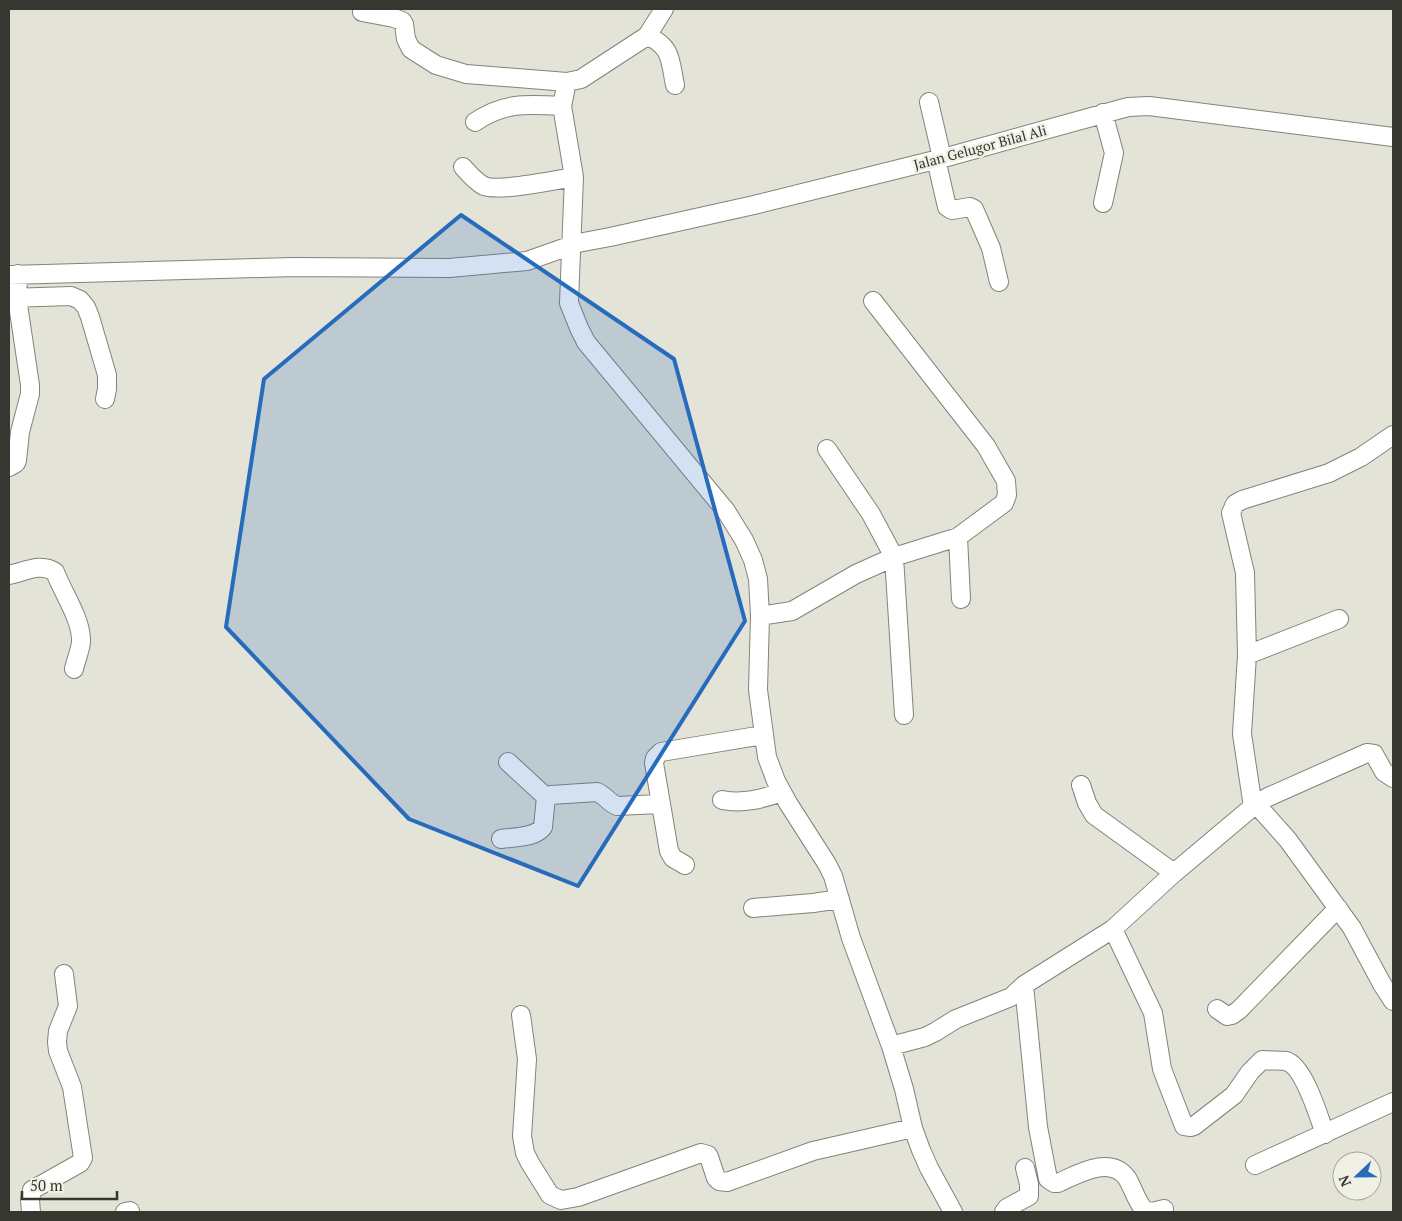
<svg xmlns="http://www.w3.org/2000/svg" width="1402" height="1221" font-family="'PT Serif',serif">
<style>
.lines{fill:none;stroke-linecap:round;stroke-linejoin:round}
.minor-casing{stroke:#848379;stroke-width:20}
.minor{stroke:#fff;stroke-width:18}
.marked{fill:#276bbc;fill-opacity:0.2;stroke:#276bbc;stroke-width:4;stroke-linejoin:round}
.labels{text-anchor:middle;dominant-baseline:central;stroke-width:4.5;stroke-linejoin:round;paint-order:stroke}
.street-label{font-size:14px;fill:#373732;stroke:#f0f0e5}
</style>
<rect width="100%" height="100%" fill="#e3e3d8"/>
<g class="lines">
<defs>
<path id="minor" d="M362 12 394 18 402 21 404 24 406 39 411 49 436 65 466 74 567 82 581 79 647 36 664 9
M647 36C672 46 670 61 675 85
M567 82 562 106 574 177 569 303 579 328 586 342 726 511 744 540 753 560 758 579 760 616 758 690 767 757 776 781 788 803 827 864 833 876 851 938 891 1046 904 1089 913 1128 921 1150 929 1168 953 1212
M929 102 942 158
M1103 113 1114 153 1103 203
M475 122C504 102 528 104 562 106
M936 159 947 207 952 210 970 207 974 209 991 248 999 282
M463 167C469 174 476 182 484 186 499 192 556 180 574 177
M9 275 294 267 449 268 527 261 578 243 610 237 754 205 947 157 1128 107 1149 106 1393 137
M9 298 71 296 80 300 86 307 90 317 107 375V389L105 399
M827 449 871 514 894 557 904 715
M9 467 16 463 17 460 20 432 30 394V385L17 298 18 274
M958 537 961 599
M9 575C24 572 41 562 55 572 63 593 82 620 81 642 80 651 76 660 74 669
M760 616 792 611 856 574 894 557 958 537 1004 503 1007 495 1006 481 986 446 873 301
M1247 655 1339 619
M508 762 546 797
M1081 785 1087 803 1094 815 1174 873 1256 804 1268 797 1367 753 1374 754 1384 772 1393 778
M722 800C743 804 762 799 782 792
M1256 804 1288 840 1352 928 1382 984 1393 1001
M1253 807 1242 734 1247 655 1245 573 1231 513 1235 504 1242 500 1329 473 1361 457 1393 435
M501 839C514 837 535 838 543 827L546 797 551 795 597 792C605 795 609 803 617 806L660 804
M685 865 673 858 669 851 654 763 655 758 661 752 763 735
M753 908 813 903 840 899
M1113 929 1153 1013 1162 1069 1184 1126 1191 1127 1194 1126 1234 1095 1250 1072 1262 1060C1270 1061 1279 1060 1286 1061 1304 1066 1319 1117 1325 1134
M1024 985 1038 1127 1048 1179 1054 1183H1058C1078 1174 1110 1155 1127 1178 1133 1188 1136 1200 1144 1210L1152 1212 1164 1209
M1217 1009 1227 1016 1232 1015 1239 1010 1338 908
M521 1015 527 1059 522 1136 525 1153 530 1163 550 1195 561 1200 578 1197 701 1153 708 1155 709 1157 716 1178 719 1181 727 1182 813 1151 913 1128
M891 1046 925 1037 935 1032 956 1019 1011 997 1024 985 1113 929 1174 873
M1255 1165 1393 1102
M31 1212 30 1200 32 1190 80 1163 83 1158 72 1087 58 1051 57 1042 58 1031 68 1006 64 974
M125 1212 130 1211
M1004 1212 1007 1208 1029 1196V1184L1025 1168"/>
</defs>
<!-- minor casing -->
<use href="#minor" class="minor-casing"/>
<!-- minor -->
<use href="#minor" class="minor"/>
</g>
<!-- marked area -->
<path class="marked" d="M461 215 674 359 745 621 578 886 409 819 226 627 264 379Z"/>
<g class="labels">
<!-- street labels -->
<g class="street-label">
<text transform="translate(980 147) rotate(-15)">Jalan Gelugor Bilal Ali</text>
</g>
</g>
<!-- border -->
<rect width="1402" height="1221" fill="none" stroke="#373732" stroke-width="20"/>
<!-- north arrow -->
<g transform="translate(1357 1176) rotate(248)"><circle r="24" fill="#f0f0e5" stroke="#a6a69d"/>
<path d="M0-4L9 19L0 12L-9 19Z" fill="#276bbc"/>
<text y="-8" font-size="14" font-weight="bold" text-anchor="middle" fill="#373732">N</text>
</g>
<!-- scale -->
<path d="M22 1191v8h95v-8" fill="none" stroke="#373732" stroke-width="2.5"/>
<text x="30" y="1191" font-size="15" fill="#373732" stroke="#f0f0e5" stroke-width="4" paint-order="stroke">50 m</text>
</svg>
